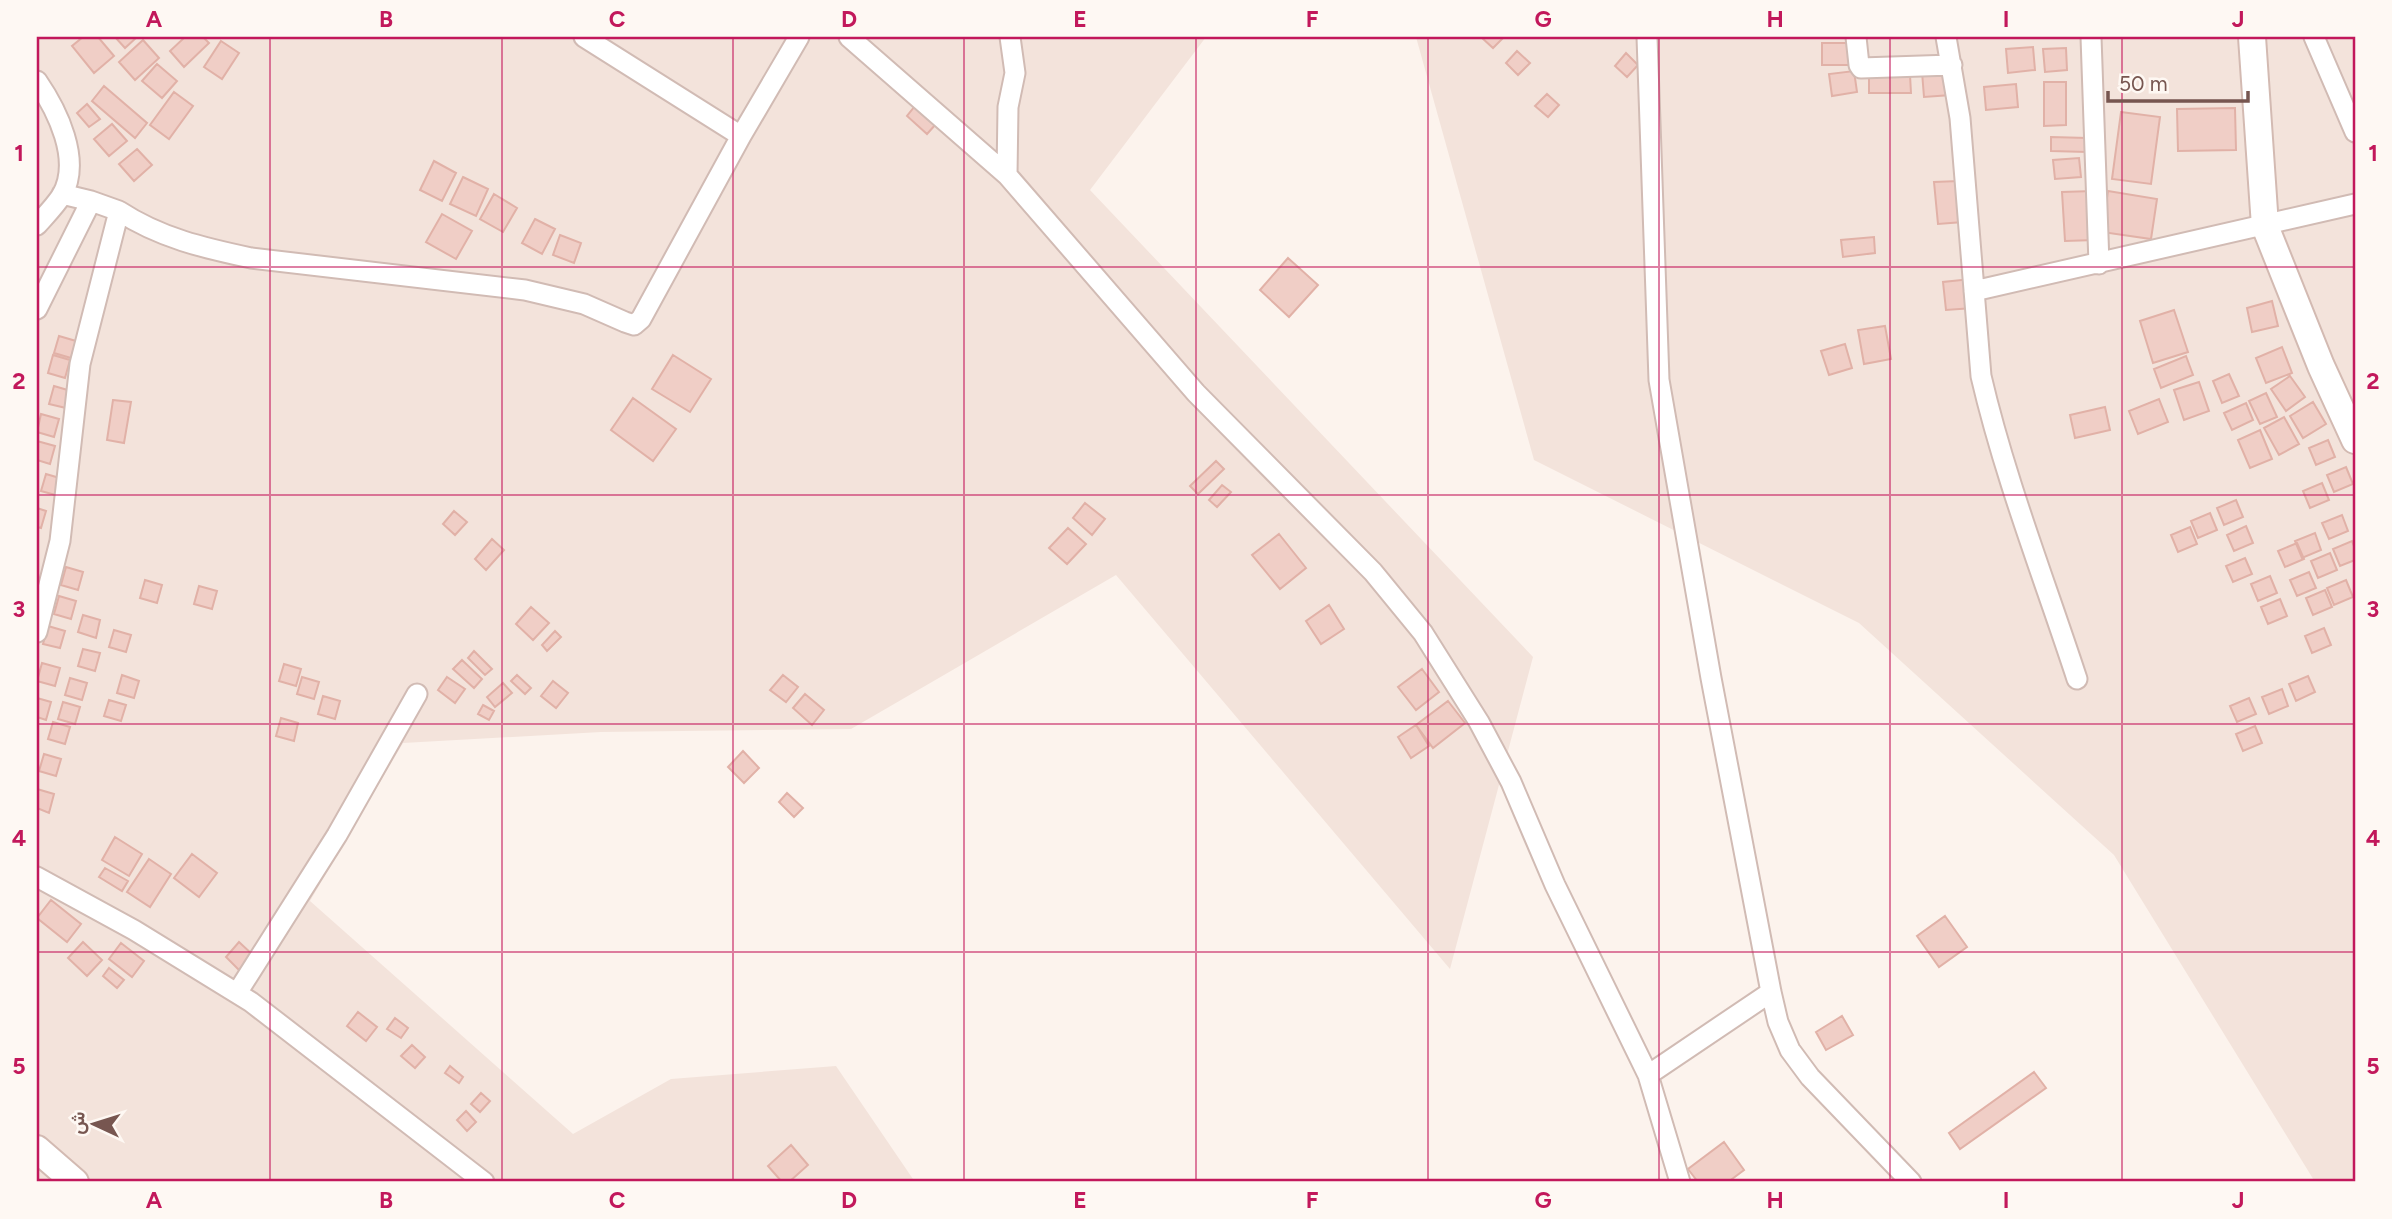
<svg xmlns="http://www.w3.org/2000/svg" width="2392" height="1219" font-family="Figtree,Vazirmatn,sans-serif">
<style>
.residential{fill:#f3e3db}
.building{fill:#f0cec6;stroke:#e1b1a7;stroke-width:2}
.lines{fill:none;stroke-linecap:round;stroke-linejoin:round}
.street-casing{stroke:#d1bbb4;stroke-width:23}
.secondary-casing{stroke:#d3bab2;stroke-width:30}
.street{stroke:#fff;stroke-width:19}
.secondary{stroke:#fff;stroke-width:26}
.grid{fill:none;stroke:#c2185b;stroke-width:2;stroke-opacity:0.55}
.neatline{fill:none;stroke:#c2185b;stroke-width:2.5}
.grid-label{font-size:23px;text-anchor:middle;font-weight:bold;fill:#c2185b}
</style>
<rect width="100%" height="100%" fill="#fcf3ed"/>
<!-- residential -->
<path class="residential" d="M37 37H1206L1090 190 1533 657 1450 969 1116 575 851 729 601 732 403 743 310 901 573 1134 671 1079 836 1066 915 1182H37Z
M1416 37H2355V1182H2315L2114 855 1859 623 1534 460Z"/>
<!-- building -->
<path class="building" d="M83 37H98L114 56 94 73 72 46Z
M115 37H137L125 48Z
M185 37H203L209 43 184 67 170 51Z
M1481 37H1504L1493 48Z
M143 40 159 58 135 80 119 62Z
M221 41 239 53 222 79 204 67Z
M1822 43H1853V65H1822Z
M2033 47 2035 70 2008 73 2006 49Z
M2066 48 2067 70 2045 72 2043 49Z
M1517 51 1530 63 1518 75 1506 63Z
M1626 53 1638 65 1627 77 1615 66Z
M157 64 177 81 162 98 142 81Z
M1950 70 1951 95 1924 97 1922 72Z
M1854 71 1857 92 1832 96 1829 74Z
M1910 75 1911 93H1869V76Z
M2044 82H2066V125L2044 126Z
M2016 84 2018 107 1986 110 1984 87Z
M104 86 147 123 135 138 92 101Z
M174 92 193 106 169 139 150 125Z
M1547 94 1559 105 1548 117 1535 106Z
M87 104 100 119 89 127 77 113Z
M915 106 936 124 927 134 907 116Z
M2235 108 2236 150 2178 151 2177 109Z
M2121 112 2160 117 2151 184 2112 179Z
M112 124 127 141 109 156 94 139Z
M2051 137 2087 138V152L2051 151Z
M137 149 152 165 134 181 119 164Z
M2079 158 2081 177 2055 179 2053 160Z
M434 161 456 173 442 201 420 190Z
M463 177 488 189 476 216 450 204Z
M1959 181 1963 222 1938 224 1934 182Z
M2093 191 2095 240 2065 241 2062 192Z
M2108 191 2157 199 2151 239 2102 232Z
M494 194 517 208 503 232 480 219Z
M442 214 472 231 456 259 426 242Z
M535 219 555 229 542 254 522 243Z
M560 235 581 243 574 263 553 255Z
M1874 237 1875 253 1843 257 1841 240Z
M1288 258 1318 285 1289 317 1260 290Z
M1971 279 1973 308 1946 310 1943 282Z
M2272 301 2278 326 2252 332 2247 308Z
M2174 310 2188 352 2153 363 2140 321Z
M1885 326 1891 359 1864 364 1858 330Z
M59 336 76 341 71 358 54 353Z
M1845 344 1852 368 1829 375 1821 351Z
M2282 347 2292 373 2266 383 2256 358Z
M53 355 70 360 65 378 48 373Z
M673 355 711 379 690 412 652 389Z
M2186 356 2193 375 2161 388 2154 369Z
M2229 374 2239 396 2222 403 2213 381Z
M2290 376 2305 397 2286 411 2271 389Z
M2199 382 2209 411 2184 420 2174 390Z
M54 386 71 391 66 408 49 404Z
M2266 393 2277 417 2260 424 2249 401Z
M633 398 676 429 653 461 611 430Z
M2159 399 2168 422 2138 434 2129 411Z
M113 400 131 402 124 443 107 440Z
M2313 402 2326 424 2303 438 2290 416Z
M2246 403 2253 420 2232 430 2224 413Z
M2105 407 2110 430 2075 438 2070 415Z
M41 414 59 419 54 437 37 432Z
M2284 417 2299 444 2279 455 2264 428Z
M2260 430 2272 459 2250 468 2238 440Z
M2328 440 2335 457 2316 465 2309 448Z
M37 441 55 446 50 464 37 460Z
M1216 461 1224 469 1198 494 1190 486Z
M2346 467 2353 484 2334 492 2327 475Z
M46 474 63 479 59 496 41 491Z
M2322 483 2329 500 2310 508 2303 491Z
M1222 485 1231 492 1217 507 1209 500Z
M2236 500 2243 517 2224 525 2217 508Z
M1085 503 1105 519 1092 535 1073 518Z
M37 508 46 511 41 528 37 527Z
M454 511 467 522 455 535 443 524Z
M2210 513 2217 530 2198 538 2191 521Z
M2342 515 2348 531 2329 539 2322 523Z
M2246 526 2253 543 2234 551 2227 535Z
M2190 527 2197 544 2178 552 2171 535Z
M1068 528 1086 544 1067 564 1049 548Z
M2315 533 2321 550 2302 558 2295 541Z
M1279 534 1306 568 1280 589 1252 555Z
M492 539 504 550 486 570 475 559Z
M2352 541 2355 549V560L2340 566 2333 549Z
M2297 543 2304 559 2285 567 2278 551Z
M2330 553 2337 570 2318 578 2311 561Z
M2245 558 2252 574 2233 582 2226 566Z
M66 567 83 572 78 590 61 585Z
M2309 572 2316 588 2297 596 2290 580Z
M2270 576 2277 593 2258 601 2251 584Z
M145 580 162 585 157 603 140 598Z
M2346 580 2353 597 2334 605 2327 588Z
M199 586 217 591 212 609 194 604Z
M2325 590 2332 607 2313 615 2306 598Z
M59 596 76 601 71 619 54 614Z
M2280 599 2287 616 2268 624 2261 607Z
M1329 605 1344 629 1321 644 1306 621Z
M531 607 549 623 533 640 516 624Z
M83 615 100 620 96 638 78 632Z
M48 626 65 631 60 648 43 644Z
M2324 628 2331 645 2312 653 2305 636Z
M114 630 131 635 126 652 109 647Z
M555 631 561 637 547 651 542 645Z
M83 649 100 653 95 671 78 666Z
M474 651 492 669 485 675 468 658Z
M462 660 482 679 474 688 453 669Z
M42 663 60 668 55 686 37 681Z
M284 664 301 669 296 686 279 681Z
M1422 669 1439 692 1416 710 1398 687Z
M122 675 139 681 134 698 117 693Z
M517 675 531 688 525 694 511 681Z
M783 675 798 687 786 702 770 690Z
M2308 676 2315 692 2296 701 2289 684Z
M302 677 319 682 314 699 297 694Z
M447 677 465 689 455 703 438 690Z
M70 678 87 683 82 700 65 695Z
M553 681 568 693 556 708 541 696Z
M503 683 512 693 495 707 487 697Z
M2282 689 2288 706 2269 714 2262 697Z
M805 694 824 710 812 725 793 708Z
M323 696 340 701 335 719 318 714Z
M37 698 51 702 46 720 37 717Z
M2249 698 2256 714 2237 722 2230 706Z
M109 700 126 705 121 721 104 716Z
M1448 701 1465 723 1433 748 1416 725Z
M63 702 80 707 75 724 58 719Z
M483 705 494 711 489 720 478 714Z
M281 718 298 723 294 741 276 736Z
M53 722 70 727 65 744 48 739Z
M1416 725 1429 746 1411 758 1398 737Z
M2255 726 2262 743 2243 751 2236 734Z
M743 751 759 768 744 783 728 767Z
M44 754 61 759 56 776 39 771Z
M37 789 54 794 49 813 37 808Z
M787 793 803 808 794 817 779 802Z
M115 837 142 854 129 876 102 860Z
M192 854 217 873 199 897 174 878Z
M149 859 171 874 150 907 127 892Z
M105 868 128 881 122 891 99 877Z
M51 900 81 924 67 942 37 918Z
M1945 916 1967 947 1939 967 1917 936Z
M83 942 102 960 87 976 68 958Z
M239 942 253 955 239 970 226 957Z
M121 943 144 961 132 977 109 959Z
M109 968 124 980 117 988 103 976Z
M358 1012 377 1027 366 1041 347 1026Z
M1842 1016 1853 1035 1826 1050 1816 1032Z
M395 1018 408 1028 401 1038 387 1029Z
M412 1045 425 1057 415 1068 401 1056Z
M450 1066 463 1077 459 1083 445 1073Z
M2034 1072 2046 1088 1960 1149 1949 1133Z
M481 1093 490 1101 480 1112 471 1104Z
M466 1111 476 1122 467 1131 457 1120Z
M1724 1142 1744 1170 1728 1182H1698L1688 1169Z
M791 1145 808 1165 789 1182H782L768 1166Z"/>
<g class="lines">
<defs>
<path id="street" d="M584 37 741 136
M849 37 1007 175 1196 393 1373 572 1423 633 1479 722 1511 782 1555 885 1648 1075 1771 992
M1647 37 1659 380 1711 678 1771 992 1778 1022 1790 1050 1810 1077 1911 1182
M1856 37 1859 65 1861 68 1952 65
M1946 37 1960 118 1981 376C2005 479 2044 578 2077 679
M2091 37 2099 264
M2314 37 2355 132
M37 81C57 110 82 160 62 195 55 206 45 216 37 225
M1007 175 1008 107 1015 73 1010 37
M119 211C160 238 204 248 251 258L525 290 584 304 625 322 634 325 641 319 741 136 799 37
M1974 291 2355 204
M37 309 91 201 62 194
M37 632 60 541 80 364 119 211 91 201
M37 877 134 930 251 1002 484 1182
M237 993 337 835 417 694
M1648 1075 1680 1182"/>
<path id="secondary" d="M2252 37 2265 226 2321 366 2355 440
M37 1149 75 1182"/>
</defs>
<!-- street casing -->
<use href="#street" class="street-casing"/>
<!-- secondary casing -->
<use href="#secondary" class="secondary-casing"/>
<!-- street -->
<use href="#street" class="street"/>
<!-- secondary -->
<use href="#secondary" class="secondary"/>
</g>
<!-- grid -->
<path class="grid" d="M270 37V1182M502 37V1182M733 37V1182M964 37V1182M1196 37V1182M1428 37V1182M1659 37V1182M1890 37V1182M2122 37V1182M37 267H2355M37 495H2355M37 724H2355M37 952H2355"/>
<!-- border -->
<rect width="2392" height="1219" fill="none" stroke="#fef8f3" stroke-width="77"/>
<!-- north arrow -->
<g transform="translate(94 1124) rotate(274)" stroke="#fef8f3" stroke-width="5" paint-order="stroke">
<path d="M0-5L12 26L0 18L-12 26Z" fill="#775650"/>
<text y="-10" font-size="19" font-weight="bold" text-anchor="middle" fill="#775650">ش</text>
</g>
<!-- scale -->
<path d="M2108 91v10h140v-10" fill="none" stroke="#775650" stroke-width="3.5"/>
<text x="2119" y="91" font-size="21" fill="#775650" stroke="#fef8f3" stroke-width="5" paint-order="stroke">50 m</text>
<rect x="38" y="38" width="2316" height="1142" class="neatline"/>
<g class="grid-label">
<text x="154" y="27">A</text>
<text x="386" y="27">B</text>
<text x="617" y="27">C</text>
<text x="849" y="27">D</text>
<text x="1080" y="27">E</text>
<text x="1312" y="27">F</text>
<text x="1543" y="27">G</text>
<text x="1775" y="27">H</text>
<text x="2006" y="27">I</text>
<text x="2238" y="27">J</text>
<text x="19" y="161">1</text>
<text x="2373" y="161">1</text>
<text x="19" y="389">2</text>
<text x="2373" y="389">2</text>
<text x="19" y="617">3</text>
<text x="2373" y="617">3</text>
<text x="19" y="846">4</text>
<text x="2373" y="846">4</text>
<text x="19" y="1074">5</text>
<text x="2373" y="1074">5</text>
<text x="154" y="1208">A</text>
<text x="386" y="1208">B</text>
<text x="617" y="1208">C</text>
<text x="849" y="1208">D</text>
<text x="1080" y="1208">E</text>
<text x="1312" y="1208">F</text>
<text x="1543" y="1208">G</text>
<text x="1775" y="1208">H</text>
<text x="2006" y="1208">I</text>
<text x="2238" y="1208">J</text>
</g>
</svg>
